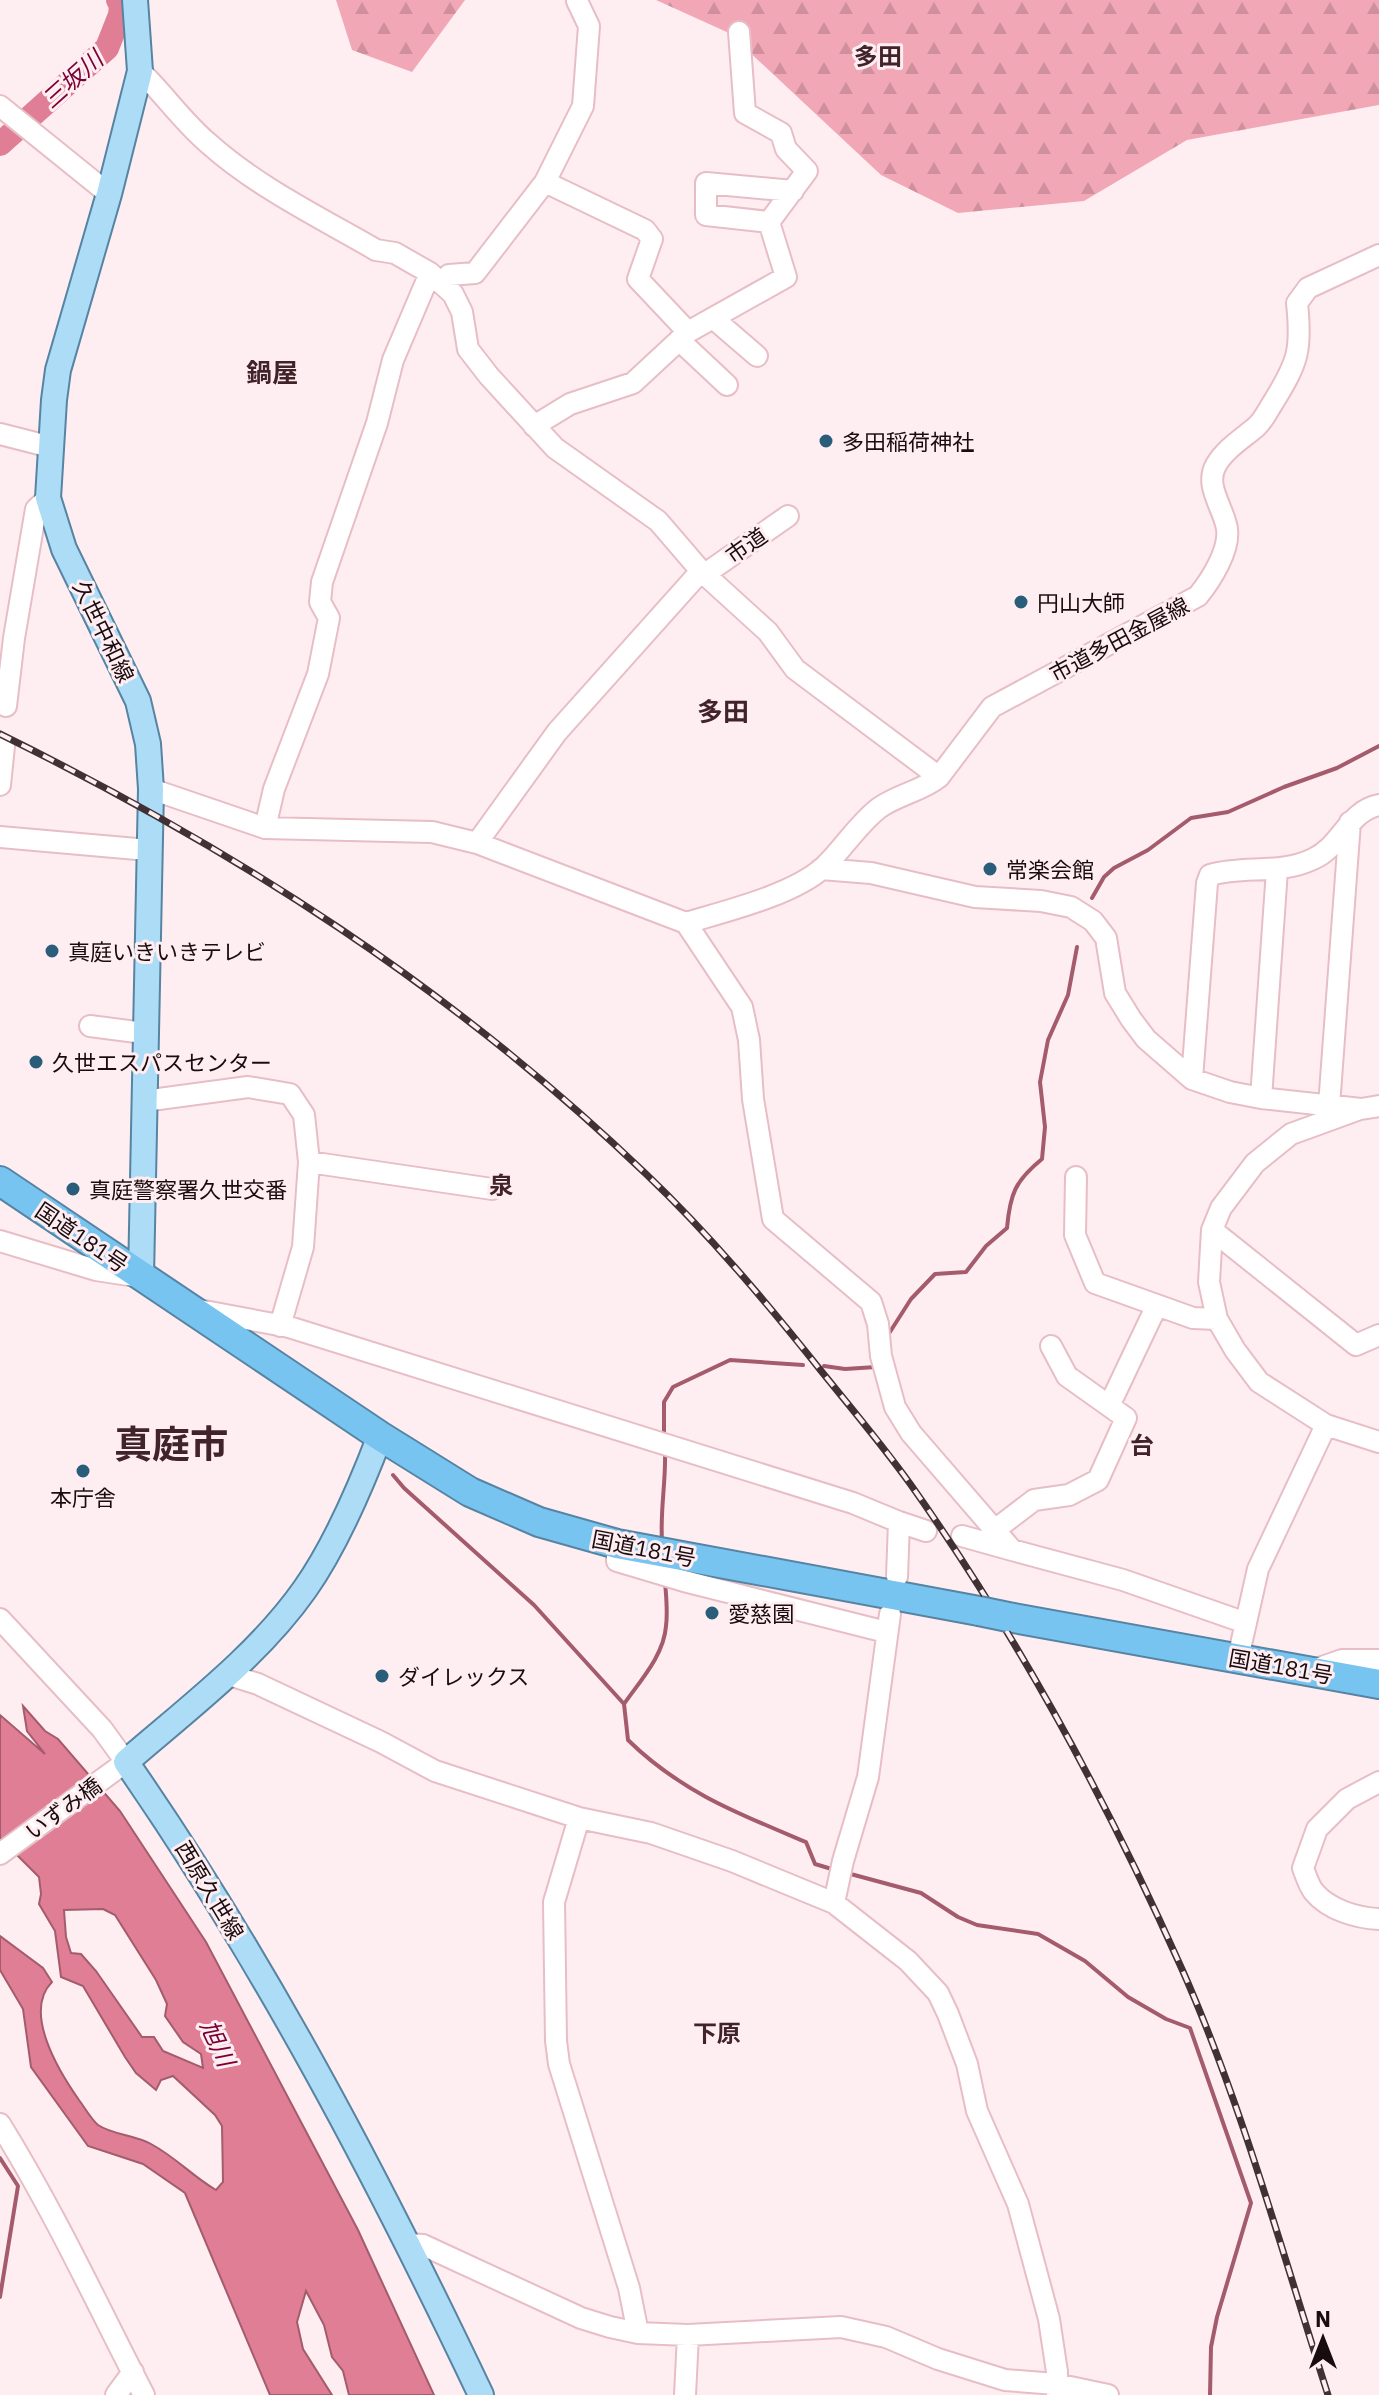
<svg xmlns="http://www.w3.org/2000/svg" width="1379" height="2395" font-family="'IBM Plex Sans','Noto Sans JP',sans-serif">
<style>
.forest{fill:url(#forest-firs)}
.water{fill:#df7e95;stroke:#a45c6d;stroke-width:2;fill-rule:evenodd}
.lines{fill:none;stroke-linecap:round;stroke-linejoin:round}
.stream{stroke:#a45c6d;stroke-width:4}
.river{stroke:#df7e95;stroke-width:24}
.minor-casing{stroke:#e7bec6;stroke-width:24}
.major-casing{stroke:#5684a2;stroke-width:28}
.highway-casing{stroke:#5684a2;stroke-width:32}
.minor{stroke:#fff;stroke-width:20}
.major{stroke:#addcf7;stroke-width:24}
.highway{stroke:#77c4f1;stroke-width:28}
.rail-casing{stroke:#3f3134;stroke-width:7}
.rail{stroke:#ffeef1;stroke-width:4;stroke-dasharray:12;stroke-linecap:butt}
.highway-bridge-casing{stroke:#5684a2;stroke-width:32;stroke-linecap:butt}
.highway-bridge{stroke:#77c4f1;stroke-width:28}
.poi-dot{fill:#2a5d7a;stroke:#ffeef1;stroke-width:3}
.labels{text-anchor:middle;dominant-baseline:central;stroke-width:6;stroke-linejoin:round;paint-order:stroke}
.poi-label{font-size:22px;fill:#190c0f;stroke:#ffeef1;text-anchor:start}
.street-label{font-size:22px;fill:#190c0f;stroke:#ffeef1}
.neighbourhood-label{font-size:24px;font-weight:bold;fill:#41232a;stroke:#ffeef1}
.water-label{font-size:24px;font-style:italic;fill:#7a0035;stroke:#ffeef1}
.quarter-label{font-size:26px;font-weight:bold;fill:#41232a;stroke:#ffeef1}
.town-label{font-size:38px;font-weight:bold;fill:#41232a;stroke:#ffeef1}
</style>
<defs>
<pattern id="forest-firs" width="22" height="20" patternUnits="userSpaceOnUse" patternTransform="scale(2)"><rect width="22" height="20" fill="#f2a7b7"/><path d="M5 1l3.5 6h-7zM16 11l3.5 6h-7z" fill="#cf8f9c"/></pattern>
</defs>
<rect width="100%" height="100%" fill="#ffeef1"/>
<!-- forest -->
<path class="forest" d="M336 0H465L412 72 352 50Z
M656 0H1379V105L1187 140 1084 201 958 213 881 175 729 33Z"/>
<!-- water -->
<path class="water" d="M23 1706 45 1731 58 1739 120 1811 206 1942 358 2230 434 2395H349L343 2371 332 2357 324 2325 306 2291 297 2322 303 2349 332 2395H270L185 2193 143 2164 88 2146 31 2067 23 2009 0 1970V1936L43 1968 52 1982C22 2012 60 2073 79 2100 85 2108 91 2119 98 2125 113 2135 135 2135 151 2144 177 2158 192 2176 216 2190L223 2182 222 2126 215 2115 173 2076 161 2080 156 2090 136 2073 125 2057 83 1986 61 1977 55 1931 39 1904 41 1894 39 1877 0 1838V1715L45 1754 27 1731ZM103 1909 115 1915 156 1980 167 2004 165 2016 183 2042 201 2054 203 2068 163 2051 154 2037H142L96 1971 81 1954 71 1953 66 1937 64 1910Z"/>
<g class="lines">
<!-- stream -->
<path class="stream" d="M1092 898 1104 877 1114 868 1148 850 1191 818 1228 812 1284 787 1337 768 1379 746
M888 1335 911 1299 935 1274 966 1272 986 1246 1007 1228C1010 1194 1015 1181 1042 1159L1045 1127 1040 1082 1048 1040 1068 995 1077 947
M824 1366 845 1369 876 1367
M664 1438V1402L673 1387 730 1360 803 1365
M393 1475 404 1488 534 1605 624 1704
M662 1540C660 1511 666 1482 665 1452
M665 1581C666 1596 668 1611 666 1626 664 1655 640 1681 624 1704L628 1740C681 1792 739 1814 806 1842L815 1864 835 1870
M847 1873 921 1893 958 1917 977 1925 1038 1934 1085 1961 1128 1997 1166 2019 1190 2028 1251 2203 1217 2317 1211 2347 1210 2395
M0 2158 18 2186 0 2297"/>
<!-- river -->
<path class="river" d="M0 144 107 48 120 15 121 5 118 0"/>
<defs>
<path id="minor" d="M140 71C164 94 183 122 208 143 257 187 319 217 376 250L395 253 430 273 453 294 462 312 468 349 489 376 555 448 658 521 701 571 768 632 795 669 939 777
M0 106 109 194
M545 182 645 230 652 239 638 279 688 332
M769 222 706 215V183L793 191
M444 285 449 275 475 273 545 182 583 106 589 26 577 1
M714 319 757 356
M679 340 727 385
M534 426 570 404 633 383 688 332 786 277 769 222 807 171 786 149 781 133 745 113 739 32
M0 434 51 447
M705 574 788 516
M6 706 14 638 36 509 48 498
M0 785 4 746
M151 789 265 828 432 832 477 843 686 923 742 1007 749 1040 753 1099 773 1219 871 1302 878 1324 881 1356 895 1407 911 1433 1012 1550 1123 1580 1246 1623
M265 828 274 789 318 674 329 618 320 602 322 582 377 423 393 360 430 273
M0 837 148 850
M477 843 557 732 701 571
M821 869 871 873 975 897 1041 901 1071 907 1093 921 1106 938 1115 993 1131 1019 1146 1039 1192 1079 1230 1092 1261 1098 1361 1109 1379 1106
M686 923C726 911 793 895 824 867 843 849 858 824 879 808 899 794 922 791 939 777L992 707 1198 596C1211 580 1230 550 1227 529 1224 508 1204 486 1216 465 1225 449 1243 438 1256 427 1264 420 1268 410 1274 401 1298 362 1302 350 1297 303L1308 288 1379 255
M90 1026 144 1033
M1192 1079 1207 883 1210 875C1244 865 1280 875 1313 859 1341 847 1348 811 1379 805
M1261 1098 1277 870
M144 1101 248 1087 290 1094 304 1115 309 1162 303 1247 280 1326
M1329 1106 1350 822
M1357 1110 1291 1134 1255 1163 1221 1208 1212 1230 1209 1282 1217 1319 1235 1350 1259 1382 1326 1425 1379 1442
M309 1162 492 1189
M1076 1177 1075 1235 1095 1283 1193 1318 1217 1319
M1212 1230 1356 1345 1379 1335
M0 1241 96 1270 135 1276
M199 1310 289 1327 853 1503 899 1522 897 1577
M1109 1406 1157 1305
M899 1522 926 1531
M996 1529 1034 1500 1069 1495 1098 1480 1126 1418 1067 1376 1051 1346
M962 1536 1012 1550
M617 1544V1561L684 1581 886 1632
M0 1619 102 1729 126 1762 0 1854
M1238 1658 1258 1569 1326 1425
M1311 1671 1342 1660H1379
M226 1674 258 1684 381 1742 435 1771 579 1818 651 1833 732 1861 834 1903 908 1961 938 1993 948 2014 967 2064 977 2111 1018 2204 1049 2319 1057 2372V2395
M1379 1782 1347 1799 1317 1829 1303 1868C1306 1876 1309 1886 1314 1892 1329 1910 1357 1918 1379 1919
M579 1818 554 1902 556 2041 559 2064 629 2288 638 2333
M834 1903 843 1861 868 1777 890 1614
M0 2124C54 2211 97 2304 144 2395
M409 2244 423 2245 581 2318 610 2327 638 2333 688 2335 841 2327 886 2337 938 2359 1005 2380 1056 2384 1108 2395
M116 2395 133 2372
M685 2395 688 2335"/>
<path id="major" d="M135 0 140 71 109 194 58 370 54 400 48 498 64 549 138 701 148 744 151 789 141 1277
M380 1436C361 1486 336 1545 305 1589 258 1656 187 1709 126 1762 264 1961 377 2176 481 2395"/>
<path id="highway" d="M0 1181 380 1436 470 1492 539 1522 617 1544 979 1611
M1008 1617 1379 1684"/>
</defs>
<!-- minor casing -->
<use href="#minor" class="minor-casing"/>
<!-- major casing -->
<use href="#major" class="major-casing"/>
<!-- highway casing -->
<use href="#highway" class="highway-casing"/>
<!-- minor -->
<use href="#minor" class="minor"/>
<!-- major -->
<use href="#major" class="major"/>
<!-- highway -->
<use href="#highway" class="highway"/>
<defs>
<path id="rail" d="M0 734C238 851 453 989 646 1174 710 1235 767 1303 822 1372 852 1409 883 1446 911 1485 1017 1635 1106 1799 1181 1967 1242 2104 1282 2252 1328 2395"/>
</defs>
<!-- rail casing -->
<use href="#rail" class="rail-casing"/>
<!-- rail -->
<use href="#rail" class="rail"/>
<defs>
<path id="highway-bridge" d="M979 1611 1008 1617"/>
</defs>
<!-- highway-bridge casing -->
<use href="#highway-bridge" class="highway-bridge-casing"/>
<!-- highway-bridge -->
<use href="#highway-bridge" class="highway-bridge"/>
</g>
<!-- markers -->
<g class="poi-dot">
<circle cx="826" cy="441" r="8"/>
<circle cx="1021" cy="602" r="8"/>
<circle cx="990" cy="869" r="8"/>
<circle cx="52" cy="951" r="8"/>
<circle cx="36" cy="1062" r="8"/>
<circle cx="73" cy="1189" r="8"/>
<circle cx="83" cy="1471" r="8"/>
<circle cx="712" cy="1613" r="8"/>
<circle cx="382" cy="1676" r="8"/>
</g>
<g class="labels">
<!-- poi labels -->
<g class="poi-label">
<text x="842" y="441">多田稲荷神社</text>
<text x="1037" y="602">円山大師</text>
<text x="1006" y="869">常楽会館</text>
<text x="68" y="951">真庭いきいきテレビ</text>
<text x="52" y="1062">久世エスパスセンター</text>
<text x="89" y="1189">真庭警察署久世交番</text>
<text x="83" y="1497" text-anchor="middle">本庁舎</text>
<text x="728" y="1613">愛慈園</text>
<text x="398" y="1676">ダイレックス</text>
</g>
<!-- street labels -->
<g class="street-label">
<text transform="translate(746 545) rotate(-35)">市道</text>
<text transform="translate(104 631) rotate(64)">久世中和線</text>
<text transform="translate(1119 639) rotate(-28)">市道多田金屋線</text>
<text transform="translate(82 1237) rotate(34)">国道181号</text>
<text transform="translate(644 1548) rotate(11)">国道181号</text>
<text transform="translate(1281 1666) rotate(10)">国道181号</text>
<text transform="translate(63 1808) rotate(-36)">いずみ橋</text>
<text transform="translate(210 1890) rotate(59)">西原久世線</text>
</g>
<!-- neighbourhood labels -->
<g class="neighbourhood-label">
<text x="878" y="56">多田</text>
<text x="501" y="1185">泉</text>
<text x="1142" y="1445">台</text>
<text x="717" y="2033">下原</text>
</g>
<!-- water labels -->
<g class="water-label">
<text transform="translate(72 79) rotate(-42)">三坂川</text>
<text transform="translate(218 2043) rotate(65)">旭川</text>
</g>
<!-- quarter labels -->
<g class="quarter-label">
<text x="272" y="372">鍋屋</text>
<text x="723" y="711">多田</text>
</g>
<!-- town labels -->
<g class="town-label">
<text x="171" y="1443">真庭市</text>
</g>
</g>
<!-- north arrow -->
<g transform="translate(1323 2339)" stroke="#ffeef1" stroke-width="6" paint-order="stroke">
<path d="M0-6L14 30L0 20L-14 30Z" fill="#190c0f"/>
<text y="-12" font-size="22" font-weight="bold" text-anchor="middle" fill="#190c0f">N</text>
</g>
</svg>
